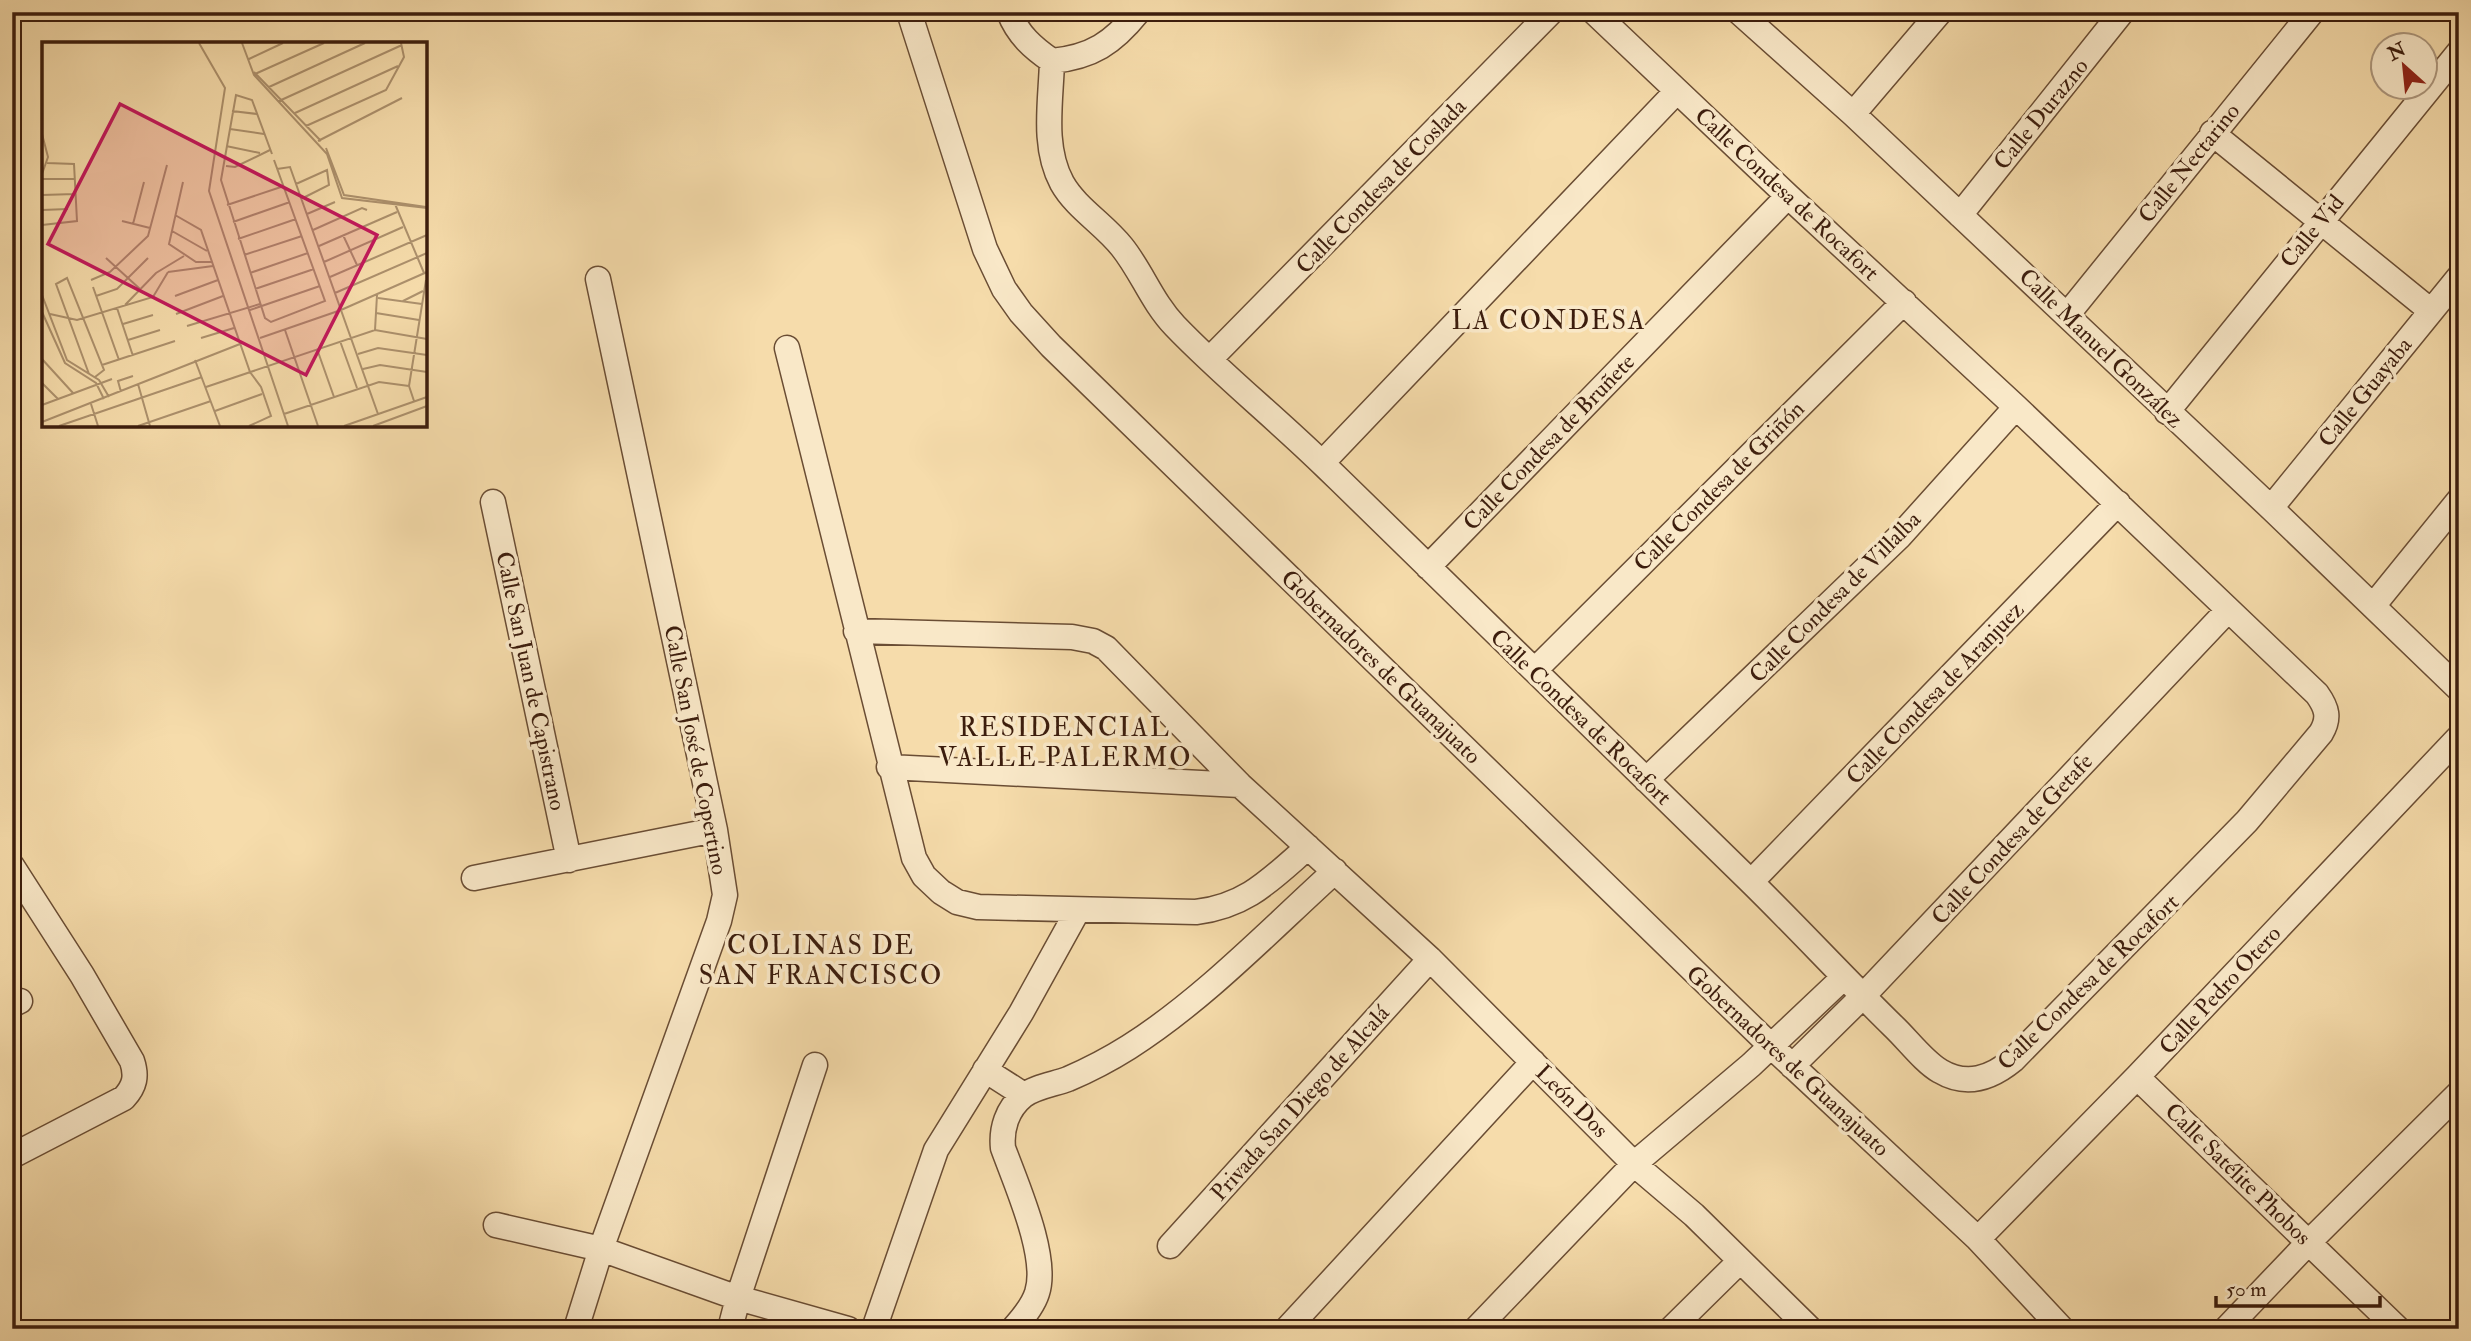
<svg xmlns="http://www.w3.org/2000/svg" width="2471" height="1341" font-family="'IM FELL Double Pica',serif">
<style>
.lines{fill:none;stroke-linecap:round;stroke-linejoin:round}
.street-casing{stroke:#6a4d34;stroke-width:27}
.street{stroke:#f9e8c8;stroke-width:24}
.labels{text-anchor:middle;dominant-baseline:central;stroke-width:7;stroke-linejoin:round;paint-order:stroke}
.street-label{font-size:23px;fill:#3c1d0d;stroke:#f9e8c8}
.quarter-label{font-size:26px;letter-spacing:2px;fill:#3c1d0d;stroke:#f9e8c8}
.inset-road{fill:none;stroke:#ac906c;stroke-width:2}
.view{fill:#c2185b;fill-opacity:0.15;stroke:#c2185b;stroke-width:3.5}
.inset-edge{fill:none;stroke:#3c1d0d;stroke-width:3.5}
</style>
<rect width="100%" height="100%" fill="#f6dcab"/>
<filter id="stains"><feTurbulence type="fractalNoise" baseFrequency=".00286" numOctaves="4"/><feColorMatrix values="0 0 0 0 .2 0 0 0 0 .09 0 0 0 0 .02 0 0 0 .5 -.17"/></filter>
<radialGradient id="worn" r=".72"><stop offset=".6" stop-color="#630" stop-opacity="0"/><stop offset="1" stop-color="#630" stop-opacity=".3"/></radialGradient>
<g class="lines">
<defs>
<path id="street" d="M909 12 985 249 1004 289 1021 313 1051 346 1770 1045 1978 1239 2062 1329
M1009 12C1018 35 1033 48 1052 61 1051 101 1042 146 1062 183 1076 208 1104 224 1122 247 1142 272 1152 302 1175 326 1222 375 1276 418 1325 466 1467 603 1608 741 1749 880 1798 928 1844 978 1893 1026 1907 1039 1924 1062 1940 1071 1967 1087 1991 1078 2013 1060L2247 821 2321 733C2330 718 2327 708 2317 694L2016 407 1788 196 1594 12
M1739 12 1853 114 2271 508 2459 689
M1052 61C1092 57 1113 43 1138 12
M1853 114 1940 12
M2212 133 2431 311
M1960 215 2122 12
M2067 315 2312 12
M787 348 914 858 924 876 941 892 957 902 978 907 1196 912C1247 906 1271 879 1308 847
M1210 359 1551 12
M2167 412 2459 52
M1322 463 1677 91
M493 502 569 860
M2271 508 2459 277
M1428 567 1788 196
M2373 606 2459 500
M856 631 1072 637 1093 641 1106 648 1240 785 1430 959 1634 1164 1694 1215 1810 1329
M1535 670 1904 302
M889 767 1240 785
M1646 780 1900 536 2016 407
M12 866 82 975 132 1061C137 1076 135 1086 124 1098L12 1156
M474 878 715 830
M1751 882 2118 503
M12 1005 20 1001
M1792 1066 1863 996 2228 610
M985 1070 1024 1095
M2137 1077 2398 1329
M496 1225 601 1249 738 1298 848 1329
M1978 1239 2137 1077 2459 737
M1170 1246 1430 959
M576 1329 601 1249 719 921 725 895 715 830 598 279
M730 1329 738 1298 815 1065
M874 1329 936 1150 1021 1013 1078 910
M1013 1329C1022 1319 1033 1306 1037 1293 1049 1257 1016 1184 1003 1148 1001 1129 1007 1109 1023 1096 1034 1087 1055 1084 1068 1079 1089 1070 1110 1059 1129 1047 1203 1000 1270 930 1335 871
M1287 1329 1533 1062
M1476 1329 1634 1164 1751 1065 1843 978
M1671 1329 1740 1261
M2226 1329 2309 1242 2459 1093"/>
</defs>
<!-- street casing -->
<use href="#street" class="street-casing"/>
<!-- street -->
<use href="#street" class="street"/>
</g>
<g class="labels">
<!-- street labels -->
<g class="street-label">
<text transform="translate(2041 114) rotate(-51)">Calle Durazno</text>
<text transform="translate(2189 163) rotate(-51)">Calle Nectarino</text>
<text transform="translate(1381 186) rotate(-46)">Calle Condesa de Coslada</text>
<text transform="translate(1787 194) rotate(43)">Calle Condesa de Rocafort</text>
<text transform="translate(2312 231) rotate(-51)">Calle Vid</text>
<text transform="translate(2101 348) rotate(44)">Calle Manuel González</text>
<text transform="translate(2365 392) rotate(-51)">Calle Guayaba</text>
<text transform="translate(1549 442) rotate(-46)">Calle Condesa de Bruñete</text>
<text transform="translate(1719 486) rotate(-45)">Calle Condesa de Griñón</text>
<text transform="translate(1835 597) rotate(-45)">Calle Condesa de Villalba</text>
<text transform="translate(1381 667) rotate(44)">Gobernadores de Guanajuato</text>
<text transform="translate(531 681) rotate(78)">Calle San Juan de Capistrano</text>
<text transform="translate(1935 693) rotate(-46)">Calle Condesa de Aranjuez</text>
<text transform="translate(1581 717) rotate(44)">Calle Condesa de Rocafort</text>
<text transform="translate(696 750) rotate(79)">Calle San José de Copertino</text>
<text transform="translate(2012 839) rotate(-47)">Calle Condesa de Getafe</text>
<text transform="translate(2088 982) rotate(-44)">Calle Condesa de Rocafort</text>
<text transform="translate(2220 990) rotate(-47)">Calle Pedro Otero</text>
<text transform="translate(1788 1061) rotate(43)">Gobernadores de Guanajuato</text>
<text transform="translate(1572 1101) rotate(45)">León Dos</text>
<text transform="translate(1300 1103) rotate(-48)">Privada San Diego de Alcalá</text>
<text transform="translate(2238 1174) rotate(44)">Calle Satélite Phobos</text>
</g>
<!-- quarter labels -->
<g class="quarter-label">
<text x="1549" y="321">LA CONDESA</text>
<text x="1065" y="728">RESIDENCIAL<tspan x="1065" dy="30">VALLE PALERMO</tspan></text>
<text x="821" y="946">COLINAS DE<tspan x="821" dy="30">SAN FRANCISCO</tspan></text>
</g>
</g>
<!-- overview -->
<g transform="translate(42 42)">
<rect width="385" height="385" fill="#f6dcab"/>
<path class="inset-road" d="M157 1 183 46 167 149 246 384M200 1 212 33 285 112 300 156 385 166M207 17 241 1M212 30 279 99M213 32 282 1M227 45 323 1M237 59 360 3M190 69 215 72M253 71 356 24M264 84 344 48 362 15 359 1M188 87 222 92M0 92 6 115 0 132M276 99 360 56M184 104 218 111M284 106 302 153 384 165M230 112 210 58 194 53 179 138 223 276 229 280 283 259 232 118M184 124 193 125 228 108M235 127 248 125 336 372M0 137H32M141 140 127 202 154 220H169M254 142 285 128 287 143 259 157M0 153 33 152M353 162 382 231M185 163 242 144M0 168 26 167M265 172 293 160M133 173 159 188 208 330 219 345 229 374 207 384M80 179 108 186M191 180 248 160M91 182 102 140M0 183 35 179 32 122 5 121M271 188 320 166 325 168M130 189 165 209M301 193 315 223M196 197 254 177M277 204 355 170M202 213 260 194M64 216 98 247M282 220 361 185M126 230 171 224M208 231 266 211M288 235 385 193M49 238 68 230 106 194 125 123M51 245 77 318M213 247 272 227M293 251 385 211M0 253 25 318 57 338 67 355M54 254 75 247 106 216M133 254 176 238M336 256 380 262M361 259 381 249M83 263 114 231 142 214M75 266 91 314M208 268 278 244M0 270 23 321 54 341 62 357M334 271 377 278M8 272 35 278 111 255 126 230M134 272 181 254M81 282 111 273M145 284 218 262M243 288 276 384M333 288 335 253M159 296 192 286M218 296 299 268 385 230M86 298 118 288M298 299 315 346M275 307 292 355M316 312 336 306 385 313M0 317 31 351M153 318 178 384M60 323 133 299M321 327 338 323 385 330M47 332 14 242 25 236 62 328 53 335M0 341 16 357M96 342 108 384M164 345 333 288 385 297M79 350 76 339 91 334M372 359 367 344 384 238M49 362 56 384M0 363 70 337M173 369 220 352M242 372 337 340 367 344M0 380 198 302M17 384 160 335M96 384 169 359M302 384 385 355M331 384 385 364"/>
<path class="view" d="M78 62 335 193 264 333 6 202Z"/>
<rect width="385" height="385" class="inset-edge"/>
</g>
<!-- margin -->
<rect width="2471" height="1341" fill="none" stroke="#f6dcab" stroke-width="42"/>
<rect x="14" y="14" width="2443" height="1313" fill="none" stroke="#3c1d0d" stroke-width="3.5"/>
<rect x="21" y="21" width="2429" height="1299" fill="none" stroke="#3c1d0d" stroke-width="2"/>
<!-- north arrow -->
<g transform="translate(2404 66) rotate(333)"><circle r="33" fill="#f9e8c8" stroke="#ad977d" stroke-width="2"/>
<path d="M0-5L12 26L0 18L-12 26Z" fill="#8f2418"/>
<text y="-10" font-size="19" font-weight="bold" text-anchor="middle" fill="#3c1d0d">N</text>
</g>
<!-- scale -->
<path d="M2216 1296v10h164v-10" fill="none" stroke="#3c1d0d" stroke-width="3.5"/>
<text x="2226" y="1296" font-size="21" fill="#3c1d0d" stroke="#f9e8c8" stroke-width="5" paint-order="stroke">50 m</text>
<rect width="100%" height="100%" filter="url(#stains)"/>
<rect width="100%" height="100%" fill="url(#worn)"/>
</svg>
